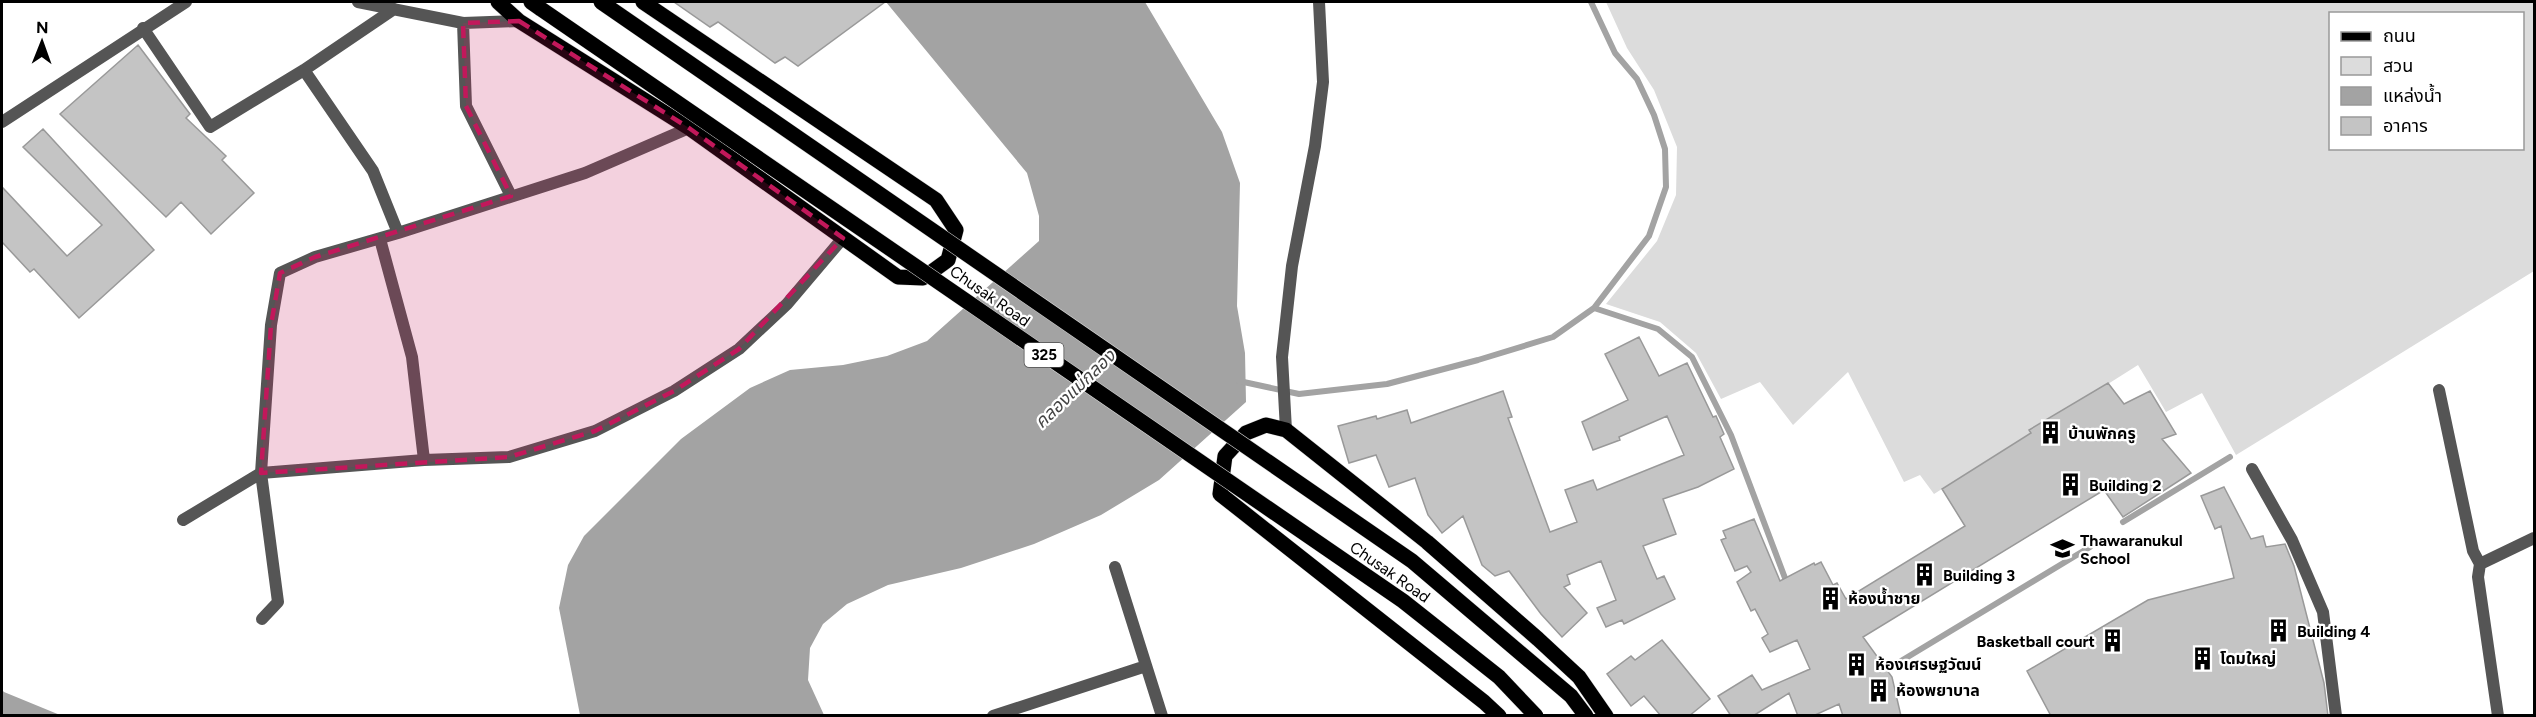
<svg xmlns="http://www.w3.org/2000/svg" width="2536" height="717" font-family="Figtree,'Noto Sans Thai',sans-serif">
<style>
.green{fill:#dcdcdc;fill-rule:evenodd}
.water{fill:#a3a3a3}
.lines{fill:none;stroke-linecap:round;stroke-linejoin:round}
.stream{stroke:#a3a3a3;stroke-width:6}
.building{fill:#c4c4c4;stroke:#999;stroke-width:1.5}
.primary-casing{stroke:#dbdbdb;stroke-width:16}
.minor{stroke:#555;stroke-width:12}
.primary{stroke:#000;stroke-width:15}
.primary-bridge-casing{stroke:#dbdbdb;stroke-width:16;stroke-linecap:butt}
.primary-bridge{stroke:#000;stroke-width:15}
.marked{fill:#c2185b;fill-opacity:0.2;stroke:#c2185b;stroke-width:4.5;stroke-dasharray:12 8;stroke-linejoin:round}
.labels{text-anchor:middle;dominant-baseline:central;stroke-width:4.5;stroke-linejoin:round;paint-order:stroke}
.shield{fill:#fff;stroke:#4c4c4c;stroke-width:1.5}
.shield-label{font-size:15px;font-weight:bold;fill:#000}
.street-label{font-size:16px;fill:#000;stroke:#fff}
.poi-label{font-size:16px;font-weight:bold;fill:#000;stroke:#fff;text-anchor:start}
.water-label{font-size:18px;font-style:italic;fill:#444;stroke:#fff}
</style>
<rect width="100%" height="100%" fill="#fff"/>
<!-- green -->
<path class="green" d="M1606 2H2534V271L2236 455 2202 393 2166 412 2138 365 1934 494 1920 475 1904 482 1848 372 1793 425 1760 382 1721 399 1696 353 1660 322 1606 304 1657 241 1676 195 1677 147 1654 90 1627 48ZM2330 14H2522V148H2330Z"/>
<!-- water -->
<path class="water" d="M886 2H1145L1222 132 1240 183 1237 306 1245 353 1246 402 1159 480 1101 515 1034 544 961 568 888 585 847 604 823 624 810 648 808 680 824 715H580L559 608 568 565 584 536 681 439 750 388 790 370 843 365 887 356 927 341 1039 241V216L1027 173Z
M2 690 4 692 60 715H2Z"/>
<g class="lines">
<!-- stream -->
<path class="stream" d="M1594 308 1658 329 1692 357 1731 435 1788 586
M1239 381 1299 394 1387 384 1478 360 1553 337 1594 308 1649 236 1666 187 1665 149 1654 115 1637 79 1615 53 1591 2
M2123 522 2230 457
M1901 661 2090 547"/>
</g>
<!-- building -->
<path class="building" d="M674 2H885L798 66 785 57 775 63 718 22 710 27Z
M138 45 190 114 186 118 226 156 222 160 254 193 211 234 181 202 166 217 60 114Z
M43 129 154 250 79 318 34 269 30 272 2 242V187L67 256 102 225 23 147Z
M1639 337 1659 376 1687 363 1713 417 1716 416 1724 434 1720 437 1734 469 1698 487 1663 499 1676 534 1643 546 1657 579 1664 576 1675 599 1624 624 1622 620 1606 627 1597 608 1616 600 1601 561 1567 575 1570 584 1564 587 1587 613 1562 637 1541 614 1509 571 1495 576 1482 565 1463 516 1442 533 1428 515 1415 478 1389 487 1376 455 1349 463 1338 426 1376 416 1377 419 1407 410 1411 423 1503 391 1512 417 1508 418 1550 532 1577 522 1565 490 1593 480 1597 490 1684 455 1667 416 1619 437 1620 440 1593 450 1582 422 1628 400 1605 354Z
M2108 383 2124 404 2150 391 2176 434 2162 439 2191 473 2123 517 2104 490 1863 637 1892 677 1901 716H1843L1839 704 1813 716H1798L1789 693 1753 716H1731L1718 696 1752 675 1762 690 1810 669 1797 640 1770 652 1762 638 1768 634 1755 609 1751 611 1737 582 1751 572 1747 566 1735 571 1721 540 1726 538 1723 531 1754 519 1780 581 1814 563 1815 565 1821 562 1833 585 1837 583 1846 599 1965 526 1942 489 2031 433 2029 430Z
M2224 487 2251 539 2263 536 2266 547 2285 544 2294 566 2324 683 2328 716H2051L2027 671 2148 600 2234 578 2221 526 2215 529 2201 496Z
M1662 640 1710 699 1689 716H1661L1644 696 1631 706 1607 674 1631 656 1635 660Z"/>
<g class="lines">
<defs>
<path id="primary" d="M498 2 519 21 689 128 898 277 923 278 948 260 956 230 936 200 643 2
M531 2 541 9
M1499 716 1484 702 1220 494 1225 456 1246 433 1266 425 1286 430 1427 542 1538 639 1579 677 1606 716"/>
</defs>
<!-- primary casing -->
<use href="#primary" class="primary-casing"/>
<!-- minor -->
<path class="minor" d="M358 2 463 23 519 21
M463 23 466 106 511 196
M143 28 210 127 304 70 394 9
M304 70 373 171 398 233
M2 122 186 2
M380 239 412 357 424 460
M2439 390 2473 551 2480 564 2478 577 2498 716
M1286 430 1282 357 1292 266 1315 146 1323 82 1319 2
M2252 469 2292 540 2323 612 2336 716
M183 520 261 473 424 460 509 457 595 431 674 391 739 349 787 304 843 238
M2480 564 2534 538
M1115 567 1162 716
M262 619 278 602 261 473 271 325 280 273 315 257 398 233 585 173 689 128
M993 716 1146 666"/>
<!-- primary -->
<use href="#primary" class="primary"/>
<defs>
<path id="primary-bridge" d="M601 2 1412 561 1571 696 1586 716
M541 9 1403 601 1499 677 1536 716"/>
</defs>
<!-- primary-bridge casing -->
<use href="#primary-bridge" class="primary-bridge-casing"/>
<!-- primary-bridge -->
<use href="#primary-bridge" class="primary-bridge"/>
</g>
<!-- marked area -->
<path class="marked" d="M519 21 689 128 843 238 739 349 674 391 595 431 509 457 261 473 271 325 280 273 315 257 511 196 466 106 463 23Z"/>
<!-- icons -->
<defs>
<symbol id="building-bare" viewBox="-9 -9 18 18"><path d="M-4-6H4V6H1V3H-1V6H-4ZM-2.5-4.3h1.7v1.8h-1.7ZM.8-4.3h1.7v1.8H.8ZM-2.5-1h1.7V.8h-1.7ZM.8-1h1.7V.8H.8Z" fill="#000" stroke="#fff" stroke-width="2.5" paint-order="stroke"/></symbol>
<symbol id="school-bare" viewBox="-9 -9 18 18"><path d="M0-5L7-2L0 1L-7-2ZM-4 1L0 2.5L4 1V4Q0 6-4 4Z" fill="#000" stroke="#fff" stroke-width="2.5" paint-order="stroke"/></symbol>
</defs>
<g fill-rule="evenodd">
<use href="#building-bare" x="2034" y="416" width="33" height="33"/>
<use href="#building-bare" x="2054" y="468" width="33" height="33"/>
<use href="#school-bare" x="2046" y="532" width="33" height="33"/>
<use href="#building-bare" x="1908" y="558" width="33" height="33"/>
<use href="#building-bare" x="1814" y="582" width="33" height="33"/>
<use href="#building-bare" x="2262" y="614" width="33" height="33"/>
<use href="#building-bare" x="2096" y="624" width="33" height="33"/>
<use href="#building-bare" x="2186" y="642" width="33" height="33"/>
<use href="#building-bare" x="1840" y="648" width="33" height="33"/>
<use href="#building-bare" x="1862" y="674" width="33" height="33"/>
</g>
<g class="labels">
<!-- shield labels -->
<rect class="shield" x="1024.5" y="343" width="39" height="24" rx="4.5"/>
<g class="shield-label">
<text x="1044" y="355">325</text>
</g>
<!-- street labels -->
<g class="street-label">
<text transform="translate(990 296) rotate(35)">Chusak Road</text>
<text transform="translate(1390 572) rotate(35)">Chusak Road</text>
</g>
<!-- poi labels -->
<g class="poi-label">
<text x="2068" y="433">บ้านพักครู</text>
<text x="2089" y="485">Building 2</text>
<text x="2080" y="540">Thawaranukul<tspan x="2080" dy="18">School</tspan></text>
<text x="1943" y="575">Building 3</text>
<text x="1848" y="598">ห้องน้ำชาย</text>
<text x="2297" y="631">Building 4</text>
<text x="2095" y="641" text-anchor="end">Basketball court</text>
<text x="2220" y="658">โดมใหญ่</text>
<text x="1875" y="664">ห้องเศรษฐวัฒน์</text>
<text x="1896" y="690">ห้องพยาบาล</text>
</g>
<!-- water labels -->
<g class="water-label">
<text transform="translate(1075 389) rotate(-44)">คลองแม่กลอง</text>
</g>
</g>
<!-- border -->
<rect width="2536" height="717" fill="none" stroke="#000000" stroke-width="6"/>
<!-- legend -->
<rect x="2329" y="12" width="195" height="138" fill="#ffffff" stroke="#999999" stroke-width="1.5"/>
<rect x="2341" y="32" width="30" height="9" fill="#000000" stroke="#999999" stroke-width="1.5"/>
<text x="2383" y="42" font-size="18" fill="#000000">ถนน</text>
<rect x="2341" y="57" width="30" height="18" fill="#dcdcdc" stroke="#999999" stroke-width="1.5"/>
<text x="2383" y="72" font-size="18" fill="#000000">สวน</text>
<rect x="2341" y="87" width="30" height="18" fill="#a3a3a3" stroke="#999999" stroke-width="1.5"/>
<text x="2383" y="102" font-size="18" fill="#000000">แหล่งน้ำ</text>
<rect x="2341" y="117" width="30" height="18" fill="#c4c4c4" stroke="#999999" stroke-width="1.5"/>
<text x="2383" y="132" font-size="18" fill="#000000">อาคาร</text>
<!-- north arrow -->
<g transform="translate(42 42) rotate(1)" stroke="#ffffff" stroke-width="4.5" paint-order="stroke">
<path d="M0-4.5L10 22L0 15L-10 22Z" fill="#000000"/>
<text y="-9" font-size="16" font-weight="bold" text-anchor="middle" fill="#000000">N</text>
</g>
</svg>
